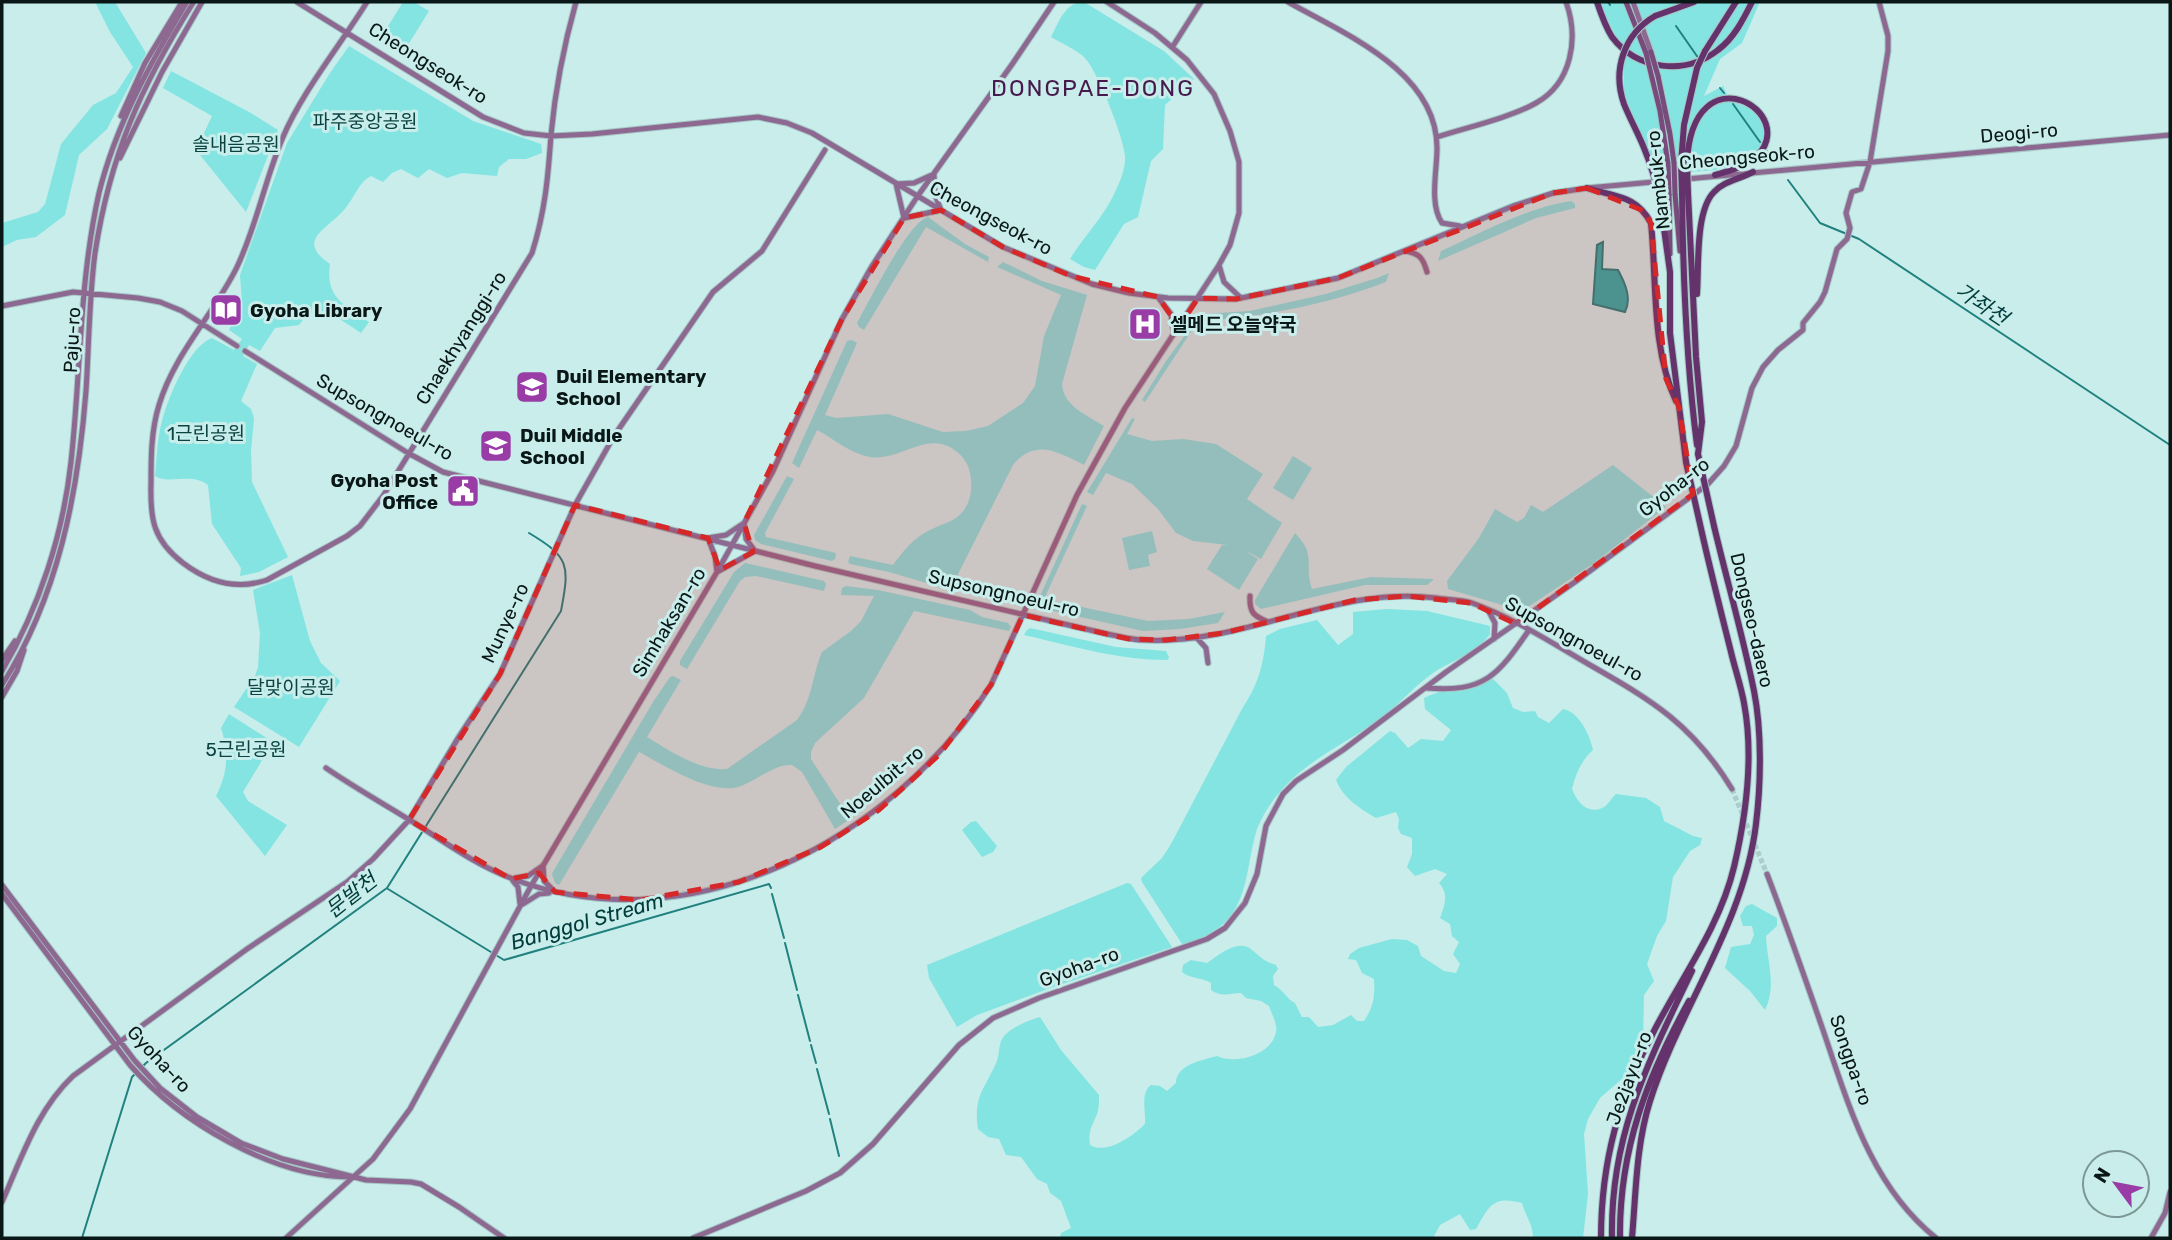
<svg xmlns="http://www.w3.org/2000/svg" width="2172" height="1240" font-family="Rubik,'Noto Sans KR',sans-serif">
<style>
.green{fill:#83e4e1}
.water{fill:#2aaeab;stroke:#20817e;stroke-width:2}
.lines{fill:none;stroke-linecap:round;stroke-linejoin:round}
.stream{stroke:#20817e;stroke-width:2}
.secondary-tunnel{stroke:#abcdcb;stroke-width:5;stroke-dasharray:5 2.5;stroke-linecap:butt}
.secondary-casing{stroke:#a6c6c5;stroke-width:7}
.primary-casing{stroke:#a6c6c5;stroke-width:7}
.highway-casing{stroke:#a6c6c5;stroke-width:8}
.secondary{stroke:#8d6991;stroke-width:5}
.primary{stroke:#774c7d;stroke-width:5}
.highway{stroke:#64336b;stroke-width:6}
.primary-bridge-casing{stroke:#a6c6c5;stroke-width:7;stroke-linecap:butt}
.highway-bridge-casing{stroke:#a6c6c5;stroke-width:8;stroke-linecap:butt}
.primary-bridge{stroke:#774c7d;stroke-width:5}
.highway-bridge{stroke:#64336b;stroke-width:6}
.marked{fill:#d62828;fill-opacity:0.2;stroke:#d62828;stroke-width:5;stroke-dasharray:14 9;stroke-linejoin:round}
.labels{text-anchor:middle;dominant-baseline:central;stroke-width:6;stroke-linejoin:round;paint-order:stroke}
.street-label{font-size:19px;fill:#091716;stroke:#c8edeb}
.park-label{font-size:19px;fill:#0a4342;stroke:#c8edeb}
.poi-label{font-size:19px;font-weight:bold;fill:#091716;stroke:#c8edeb;text-anchor:start}
.water-label{font-size:21px;font-style:italic;fill:#003c3b;stroke:#c8edeb}
.quarter-label{font-size:23px;letter-spacing:2px;fill:#471a4d;stroke:#c8edeb}
</style>
<rect width="100%" height="100%" fill="#c8edeb"/>
<!-- green -->
<path class="green" d="M95 2H115L146 53 107 129 79 155 65 215 36 237 17 240 2 247V223L38 212 45 204 61 144 93 105 116 93 133 67 110 32Z
M403 2H414L429 11 403 53 380 39Z
M1084 2 1164 51 1194 79 1165 105 1163 149 1151 161 1138 217 1124 224 1095 270 1084 267 1070 259C1084 236 1104 217 1115 192 1120 182 1126 167 1125 156 1124 138 1097 69 1084 57 1075 49 1061 43 1051 37 1059 22 1065 2 1084 2Z
M1600 2H1757L1759 4 1742 43 1720 59 1704 96 1723 86C1725 90 1728 98 1732 100 1744 109 1752 103 1761 122 1764 128 1764 136 1762 143 1749 176 1687 171 1657 173L1624 94V66L1616 36 1604 13Z
M349 46 473 121 541 144 542 153 526 159H509L499 167 497 176 462 173 447 178 429 169 418 178 401 169 392 173 383 182 371 176C359 182 355 196 347 206 333 227 292 239 330 264 325 297 344 305 369 322L361 333C340 320 318 299 299 325L275 328 260 351 249 345 243 356 257 364 241 401 251 409 254 418 251 451 252 482 288 557 259 572 240 576 241 568 212 524 208 485C191 472 169 485 155 476 157 458 157 439 162 421 168 398 189 346 212 338L234 350 242 339 229 330 242 303 240 275 287 143 330 73Z
M171 71 251 113 278 130 246 212 196 150 212 116 163 88Z
M1571 201 1575 204V208L1536 218 1438 261 1441 251C1483 232 1525 208 1571 201Z
M928 217 965 244 989 257 988 262 926 227 864 330 859 327 857 323C869 302 908 222 928 217Z
M1003 262 1042 281 1087 295 1062 384C1063 406 1087 415 1104 426L1084 465C1058 452 1035 438 1013 465L950 590 889 572 850 564 848 562 850 556 893 565C904 550 914 537 932 529 944 523 955 522 964 510 972 499 973 483 969 469 967 462 962 456 957 452 928 428 901 462 870 457 851 454 834 439 817 430L799 468 792 463 847 341 852 340 857 343 825 415 836 418 888 414 943 432 966 431 988 426 1023 403 1035 386 1044 336 1061 295 997 267Z
M1389 273 1386 282C1325 305 1263 317 1198 321L1145 402 1142 400 1166 361 1199 316 1204 314 1250 311 1326 294 1377 278Z
M1132 418 1135 419 1127 434 1152 441 1183 439 1216 444 1263 474 1247 499 1282 523 1261 559 1244 550 1258 559 1239 590 1207 569 1222 545H1228L1193 541 1176 533 1158 509 1132 484 1106 473 1093 495 1087 492Z
M1293 456 1312 468 1293 500 1273 488Z
M1613 465 1666 507 1594 563 1531 605 1519 610 1448 589 1447 581 1479 538 1495 509 1517 522 1524 518 1531 505 1543 512Z
M787 476 794 479 765 533 766 537 836 553 835 559 832 561 761 544 755 540 754 535Z
M1082 504 1087 506 1044 599 1148 621 1189 619 1225 612 1218 623 1180 629 1143 631 1040 608 1037 604 1039 598Z
M1152 531 1157 552 1148 555 1150 566 1129 570 1122 538Z
M1295 533C1318 557 1303 563 1312 589L1371 577 1434 579 1427 585H1365L1261 609 1255 604V600Z
M745 563 824 581 826 584 824 591 756 576 745 577 740 581 687 669 680 665V661L734 572Z
M292 575 310 641 321 663 340 681 299 747 234 707 255 676 258 667 260 633 253 590Z
M846 586 878 590 970 610 982 617 1008 623 1011 627 1009 631 914 611 864 698 815 743 811 752V759L850 819 835 829 802 772 792 765C774 764 758 780 741 786 712 797 664 765 639 752L559 885 555 883 552 874 554 870 653 702 670 677 673 676 681 680 647 737C670 751 699 771 727 769L797 720C813 699 812 675 822 652L851 631 861 621 874 596 841 595 842 588Z
M1387 609 1427 611 1486 625 1490 626V634C1478 652 1451 661 1433 673 1413 687 1397 707 1377 721 1345 744 1305 761 1279 793 1270 803 1262 817 1257 829 1245 867 1250 910 1212 932 1203 938 1192 943 1182 944L1142 882 1141 878 1162 858 1171 844 1242 709C1258 685 1264 664 1266 636L1280 629 1317 620 1338 645 1353 634V612Z
M1030 628 1116 647 1166 651 1169 657 1168 660C1119 660 1072 646 1024 635L1027 630Z
M1491 677 1507 693 1513 708 1523 712 1535 711 1538 717 1549 723 1563 709C1579 712 1590 735 1593 750 1581 761 1576 773 1572 789 1577 802 1588 816 1604 807 1608 805 1612 797 1616 794L1646 798 1660 807 1664 821 1693 836 1702 838 1700 845 1690 851 1673 877 1666 921 1657 936 1647 964 1654 981 1644 995 1643 1042 1638 1065 1600 1098 1588 1119 1584 1134 1588 1194 1583 1238H1533C1533 1224 1526 1217 1522 1203 1493 1195 1489 1206 1476 1229L1470 1230 1460 1214 1440 1225 1433 1238H1060L1061 1233 1071 1228 1061 1201 1050 1193 1047 1184 1037 1179 1021 1157 1006 1155 999 1139 988 1137 978 1129C973 1096 985 1089 997 1061 1000 1052 998 1042 1005 1035 1013 1027 1029 1020 1040 1017L1061 1050 1099 1095C1099 1101 1099 1109 1097 1114 1092 1126 1088 1131 1090 1145 1107 1155 1133 1136 1145 1124 1146 1111 1140 1093 1151 1085L1160 1086 1167 1091 1176 1083C1176 1065 1202 1060 1217 1056 1235 1065 1272 1055 1276 1032 1278 1024 1271 1013 1269 1006L1261 1001 1246 998 1241 993C1230 993 1222 998 1211 990V983C1202 977 1190 979 1182 972L1183 965 1191 960 1207 963C1219 955 1239 938 1252 950 1263 959 1262 960 1276 965L1278 969 1273 976 1274 985C1283 990 1288 1000 1295 1003L1302 1017H1309L1318 1027 1333 1025 1351 1015 1357 1021H1364C1374 1006 1375 996 1374 979L1362 973 1356 960 1348 959 1350 954 1359 948 1392 939 1407 940 1418 946 1421 956 1444 971 1456 973 1460 964 1453 954 1459 942 1452 936 1450 924 1440 918C1445 904 1449 894 1439 883L1447 874 1435 869 1415 876 1407 867 1412 854V838L1401 834 1398 828 1399 819 1396 812 1376 818C1359 808 1343 798 1336 780L1346 767 1390 731 1395 733 1408 748 1421 739 1443 741 1451 730 1425 709 1424 698C1445 688 1469 685 1491 677Z
M229 714 273 742 243 792 248 801 287 825 265 856 216 796C228 773 229 753 221 728Z
M976 821 997 846 993 852 982 857 962 830 971 822Z
M1127 883 1131 884 1172 947 1048 989 977 1015 957 1027 929 978 927 965Z
M1752 904 1777 918V926L1766 936C1767 962 1777 985 1765 1010L1750 991 1725 968 1731 947 1750 944 1754 935 1752 926H1743L1740 916 1746 906Z"/>
<!-- water -->
<path class="water" d="M1603 242 1602 269 1618 270C1625 283 1632 298 1625 312L1593 304 1597 245Z"/>
<g class="lines">
<!-- stream -->
<path class="stream" d="M1608 2 1610 5
M1676 26 1699 59
M1720 88 1724 93
M1733 104 1760 142
M1767 151 1775 162
M1788 180 1820 223 1859 239 2170 445
M388 889 504 960 769 884 771 888
M772 894 784 938
M785 943 797 990
M798 995 810 1041
M811 1045 816 1063
M817 1069 829 1114
M830 1119 839 1156
M82 1238 132 1077 146 1063 387 888 561 611C570 564 569 557 529 533"/>
<!-- secondary-tunnel -->
<path class="secondary-tunnel" d="M1732 789 1767 874"/>
<defs>
<path id="secondary" d="M297 2 483 117 524 133 551 136 592 134 758 117 787 123 812 133 1003 247 1092 284 1129 293 1168 298 1236 299 1338 278 1513 206 1553 193 1587 188 2170 135
M367 2C341 44 302 92 283 137 265 179 257 225 237 267 214 314 174 354 159 405 151 431 151 457 151 484 150 519 153 540 183 563 208 582 237 590 267 580L347 536 360 526 383 496 532 253C545 212 548 178 551 135 555 91 564 45 576 2
M1288 2C1345 34 1438 72 1437 149 1437 171 1429 204 1442 223L1460 226
M1633 2 1651 52
M1173 46 1201 2
M121 116 145 63 182 2
M1437 137C1465 128 1512 117 1536 103 1572 83 1579 38 1566 2
M120 158 162 72 202 2
M934 174 935 195 941 210 904 218 896 184 914 183Z
M1406 251C1420 254 1423 258 1427 272
M1219 265 1224 282 1241 298
M1158 297 1171 314 1174 334
M2 306 73 292 138 298 160 302 182 311 237 346
M245 351 408 453 443 472 815 566 1107 634C1119 636 1131 640 1143 640 1244 646 1335 585 1436 598 1447 600 1461 599 1472 603 1514 618 1552 643 1590 665 1653 701 1693 725 1732 789
M744 523 746 539 755 551 717 572 715 556 708 538 726 535Z
M1250 596C1249 613 1254 616 1268 622
M1488 610 1495 623 1494 639
M1196 637 1206 648 1208 663
M2 660 15 641
M2 671C39 608 63 535 71 462 81 372 79 282 99 193 116 124 151 62 187 2
M2 685C58 597 78 494 86 391 89 345 89 299 95 253 110 155 141 86 193 3
M1426 688C1485 693 1498 675 1529 630
M2 697 17 671 24 650
M326 768C355 788 386 805 416 824 447 844 478 866 513 879 693 947 894 838 991 685L1077 495 1125 408 1219 265 1230 245 1239 213V162L1230 131 1214 94 1187 60 1155 33 1107 2
M543 865 544 881 553 890
M1767 874C1787 926 1805 978 1823 1030 1849 1106 1871 1186 1936 1238
M515 878 528 876 541 867
M513 881 518 887 520 904
M2 885 135 1061 160 1088 197 1117 241 1143 283 1159 366 1180 411 1182 421 1184 459 1207 504 1238
M2 894 130 1065C180 1122 272 1177 350 1177
M523 904 539 894 549 893
M2 1202C22 1157 37 1110 73 1076L247 949 347 882 373 859 409 820 458 738 500 674 575 505 614 436 713 292 762 251 825 150
M286 1238 373 1159 410 1109 531 886 717 572 773 471 842 319 872 266 917 197 1013 63 1054 2
M693 1238 806 1191 840 1173 873 1144 959 1045 993 1018 1039 998 1207 939 1225 928 1245 903 1257 874 1266 826 1283 794 1296 781 1343 750 1446 672 1575 582 1708 484 1724 466 1736 446 1752 388 1763 367 1778 350 1803 330V323L1820 302 1825 292 1837 249 1847 239 1850 228 1846 213 1852 192 1861 189 1870 162 1888 51V36L1879 2
M2151 1238 2165 1213 2170 1192"/>
<path id="primary" d="M1626 2 1646 53
M1658 76 1670 134 1674 163
M1652 78 1660 111 1668 164
M1669 194 1670 254
M1675 194 1680 251"/>
<path id="highway" d="M1597 2C1601 14 1605 26 1612 37 1637 70 1685 76 1718 50 1734 38 1743 20 1752 2
M1655 16 1694 2
M1705 51 1736 2
M1681 163 1684 125 1697 68
M1687 163C1692 48 1804 113 1755 158 1743 168 1729 171 1715 175
M1587 188C1615 197 1636 195 1651 223 1657 281 1651 347 1676 401
M1682 193C1683 278 1686 361 1697 445
M1688 193 1696 357 1702 422 1698 454
M1660 200 1670 272V333L1686 462
M1697 294C1699 267 1695 211 1714 192 1724 181 1740 179 1753 172
M1601 1238C1601 1162 1619 1097 1655 1029 1682 977 1720 926 1734 867 1746 816 1754 756 1744 703 1741 686 1735 669 1731 652 1721 612 1711 573 1702 533
M1612 1238C1610 1134 1649 1061 1692 971
M1620 1238C1619 1150 1647 1077 1689 1001
M1632 1238C1636 1193 1636 1145 1650 1101 1680 1007 1744 924 1756 824 1761 784 1762 731 1754 691 1743 636 1727 581 1714 526"/>
</defs>
<!-- secondary casing -->
<use href="#secondary" class="secondary-casing"/>
<!-- primary casing -->
<use href="#primary" class="primary-casing"/>
<!-- highway casing -->
<use href="#highway" class="highway-casing"/>
<!-- secondary -->
<use href="#secondary" class="secondary"/>
<!-- primary -->
<use href="#primary" class="primary"/>
<!-- highway -->
<use href="#highway" class="highway"/>
<defs>
<path id="primary-bridge" d="M1651 52 1658 76
M1646 53 1652 78
M1674 163 1675 194
M1668 164 1669 194"/>
<path id="highway-bridge" d="M1655 16C1624 34 1612 70 1624 104 1630 119 1638 133 1644 148 1651 165 1656 182 1660 200
M1697 68 1705 51
M1681 163 1682 193
M1687 163 1688 193
M1698 454 1714 526
M1686 462 1702 533"/>
</defs>
<!-- primary-bridge casing -->
<use href="#primary-bridge" class="primary-bridge-casing"/>
<!-- highway-bridge casing -->
<use href="#highway-bridge" class="highway-bridge-casing"/>
<!-- primary-bridge -->
<use href="#primary-bridge" class="primary-bridge"/>
<!-- highway-bridge -->
<use href="#highway-bridge" class="highway-bridge"/>
</g>
<!-- marked area -->
<path class="marked" d="M1587 188 1644 211 1651 223 1666 379 1679 407 1693 494 1516 624 1471 603 1407 596 1355 600 1224 633 1166 640 1129 639 1023 615 991 685 940 754 879 810 821 847 739 882 640 900 555 892 539 873 511 879 409 820 500 674 575 505 708 538 720 570 753 552 744 523 842 319 904 218 941 210 1003 247 1071 276 1158 297 1179 327 1198 298 1236 299 1338 278 1553 193Z"/>
<!-- icons -->
<defs>
<symbol id="library-square" viewBox="-11 -11 22 22"><rect x="-9" y="-9" width="18" height="18" rx="4" fill="#993ca6" stroke="#c8edeb"/><path d="M-6-4Q-3-5.5-.7-3.5V5Q-3 3-6 4ZM6-4Q3-5.5 .7-3.5V5Q3 3 6 4Z" fill="#fff"/></symbol>
<symbol id="hospital-square" viewBox="-11 -11 22 22"><rect x="-9" y="-9" width="18" height="18" rx="4" fill="#993ca6" stroke="#c8edeb"/><path d="M-5-5h3v3.5h4V-5h3V5h-3V1.5h-4V5h-3Z" fill="#fff"/></symbol>
<symbol id="school-square" viewBox="-11 -11 22 22"><rect x="-9" y="-9" width="18" height="18" rx="4" fill="#993ca6" stroke="#c8edeb"/><path d="M0-5L7-2L0 1L-7-2ZM-4 1L0 2.5L4 1V4Q0 6-4 4Z" fill="#fff"/></symbol>
<symbol id="civic-square" viewBox="-11 -11 22 22"><rect x="-9" y="-9" width="18" height="18" rx="4" fill="#993ca6" stroke="#c8edeb"/><path d="M-.6-6.5H3V-4.5H.6V-3L4-1V1h2V6H-6V1h2V-1L-.6-3ZM-1.2 2.5V6h2.4V2.5Z" fill="#fff"/></symbol>
</defs>
<g fill-rule="evenodd">
<use href="#library-square" x="207" y="291" width="38" height="38"/>
<use href="#hospital-square" x="1126" y="305" width="38" height="38"/>
<use href="#school-square" x="513" y="368" width="38" height="38"/>
<use href="#school-square" x="477" y="427" width="38" height="38"/>
<use href="#civic-square" x="444" y="472" width="38" height="38"/>
</g>
<g class="labels">
<!-- street labels -->
<g class="street-label">
<text transform="translate(428 63) rotate(32)">Cheongseok-ro</text>
<text transform="translate(2019 133) rotate(-5)">Deogi-ro</text>
<text transform="translate(1747 157) rotate(-5)">Cheongseok-ro</text>
<text transform="translate(1658 180) rotate(-96)">Nambuk-ro</text>
<text transform="translate(991 218) rotate(28)">Cheongseok-ro</text>
<text transform="translate(461 338) rotate(-58)">Chaekhyanggi-ro</text>
<text transform="translate(72 340) rotate(-87)">Paju-ro</text>
<text transform="translate(385 417) rotate(30)">Supsongnoeul-ro</text>
<text transform="translate(1674 487) rotate(-38)">Gyoha-ro</text>
<text transform="translate(1004 593) rotate(13)">Supsongnoeul-ro</text>
<text transform="translate(1752 620) rotate(77)">Dongseo-daero</text>
<text transform="translate(669 622) rotate(-59)">Simhaksan-ro</text>
<text transform="translate(505 623) rotate(-65)">Munye-ro</text>
<text transform="translate(1574 639) rotate(29)">Supsongnoeul-ro</text>
<text transform="translate(882 782) rotate(-40)">Noeulbit-ro</text>
<text transform="translate(1079 967) rotate(-20)">Gyoha-ro</text>
<text transform="translate(159 1059) rotate(47)">Gyoha-ro</text>
<text transform="translate(1851 1060) rotate(71)">Songpa-ro</text>
<text transform="translate(1629 1078) rotate(-70)">Je2jayu-ro</text>
</g>
<!-- park labels -->
<g class="park-label">
<text x="365" y="121">파주중앙공원</text>
<text x="236" y="144">솔내음공원</text>
<text x="206" y="433">1근린공원</text>
<text x="291" y="687">달맞이공원</text>
<text x="246" y="749">5근린공원</text>
</g>
<!-- poi labels -->
<g class="poi-label">
<text x="250" y="310">Gyoha Library</text>
<text x="1170" y="324">셀메드 오늘약국</text>
<text x="556" y="376">Duil Elementary<tspan x="556" dy="22">School</tspan></text>
<text x="520" y="435">Duil Middle<tspan x="520" dy="22">School</tspan></text>
<text x="438" y="480" text-anchor="end">Gyoha Post<tspan x="438" dy="22">Office</tspan></text>
</g>
<!-- water labels -->
<g class="water-label">
<text transform="translate(1982 304) rotate(34)">가좌천</text>
<text transform="translate(351 895) rotate(-38)">문발천</text>
<text transform="translate(587 921) rotate(-16)">Banggol Stream</text>
</g>
<!-- quarter labels -->
<g class="quarter-label">
<text x="1093" y="88">DONGPAE-DONG</text>
</g>
</g>
<!-- border -->
<rect width="2172" height="1240" fill="none" stroke="#091716" stroke-width="7"/>
<!-- north arrow -->
<g transform="translate(2116 1184) rotate(302)"><circle r="33" fill="#c8edeb" stroke="#7c9796" stroke-width="2"/>
<path d="M0-5L12 26L0 18L-12 26Z" fill="#993ca6"/>
<text y="-10" font-size="19" font-weight="bold" text-anchor="middle" fill="#091716">N</text>
</g>
</svg>
